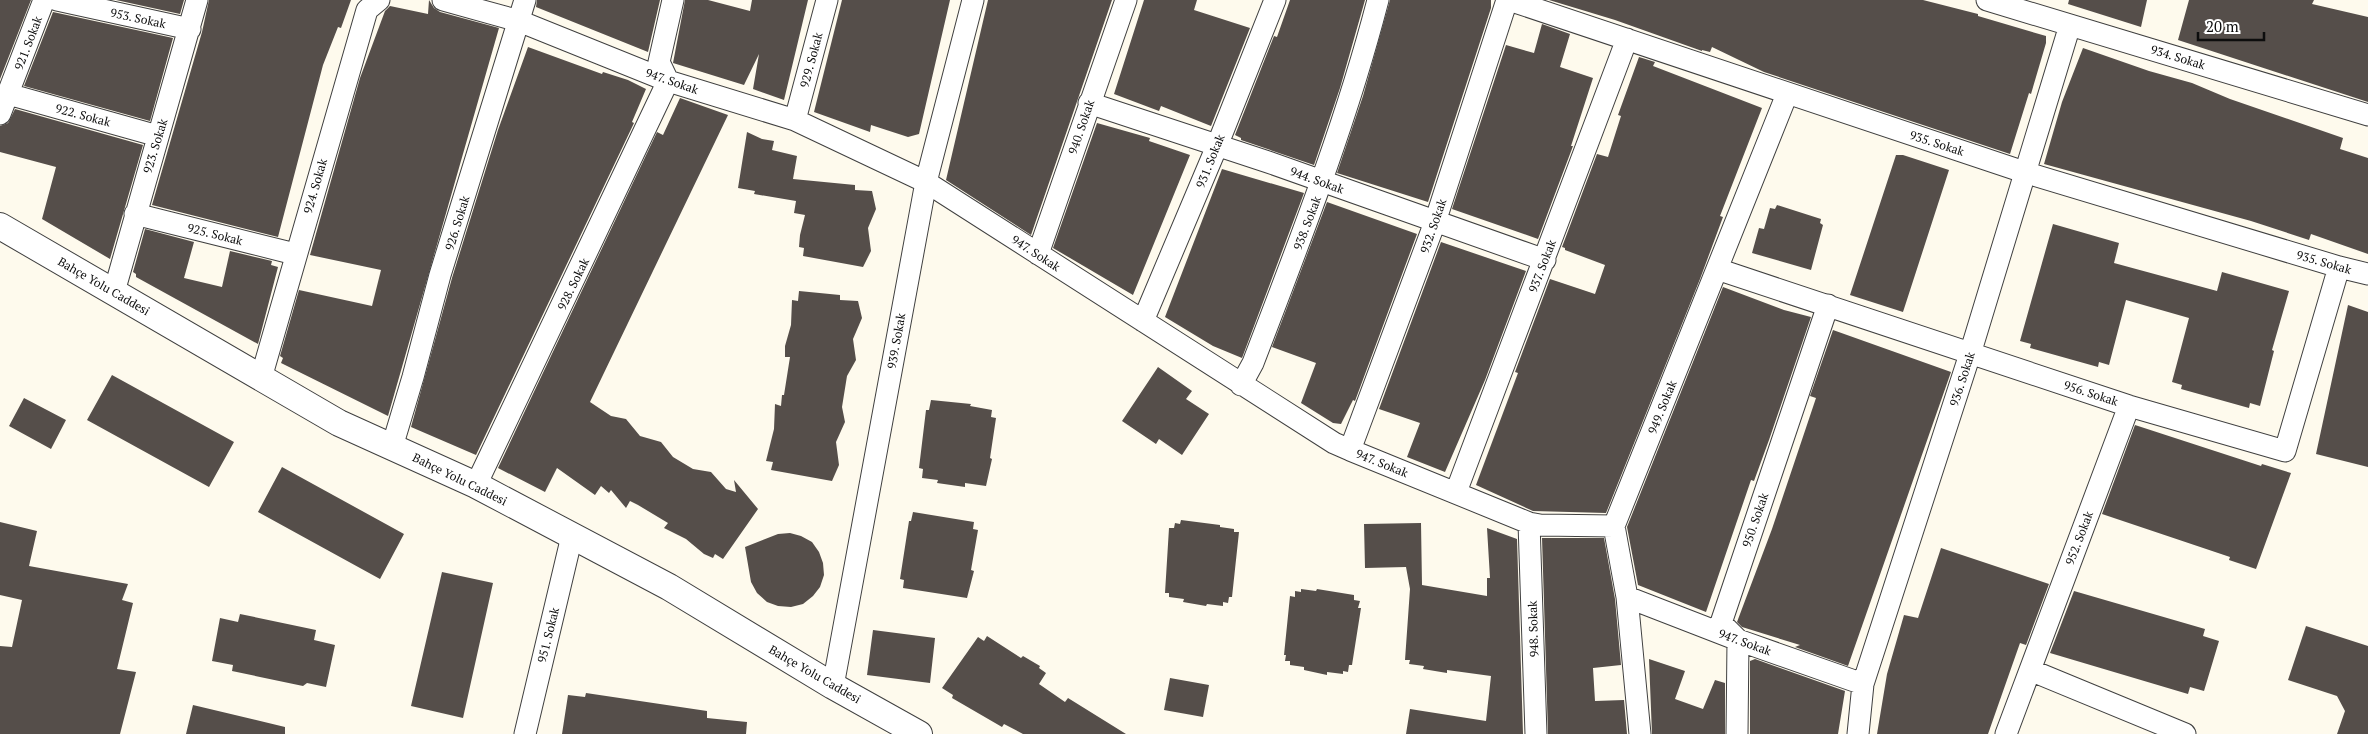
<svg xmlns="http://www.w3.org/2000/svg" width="2368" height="734" font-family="'PT Serif',serif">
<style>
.building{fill:#554e4a}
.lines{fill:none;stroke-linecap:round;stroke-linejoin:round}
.minor-casing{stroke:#404040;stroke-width:23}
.tertiary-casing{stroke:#404040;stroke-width:28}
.minor{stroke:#fff;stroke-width:21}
.tertiary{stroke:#fff;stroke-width:26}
.labels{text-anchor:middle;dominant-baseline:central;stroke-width:5;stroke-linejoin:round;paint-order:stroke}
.street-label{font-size:12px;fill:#0d0d0d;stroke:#fff}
</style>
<rect width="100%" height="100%" fill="#fefaed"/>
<!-- building -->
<path class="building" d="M0 0H31L0 79Z
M116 0H184L180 14Z
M209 0H351L341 28 338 27 323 65 278 237 152 205 202 32Z
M429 0 434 8 440 12 499 28 388 416 281 363 283 358 280 356 299 290 372 306 381 270 310 255 360 78 385 11 390 6 428 14Z
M537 0H660L648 52 536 7Z
M685 0H708L750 11 752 0H808L784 100 753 89 759 54 744 85 673 63Z
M842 0H950L919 134 908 137 871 125 870 132 814 112Z
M988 0H1112L1031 235 946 180Z
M1144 0H1197L1194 10 1250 28 1211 126 1161 106 1159 111 1114 94Z
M1290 0H1365L1340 88 1314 165 1241 140V138L1235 135 1274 36 1277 37Z
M1390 0H1491V8L1428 202 1337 173 1363 96Z
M1549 0H1923L1978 14V16L2046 36V43L2031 94 2029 93 2010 154 1764 72 1712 47 1710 52 1702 50V51L1615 20Z
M2069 0H2147L2141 27 2068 4Z
M2189 0H2314L2312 4 2368 17V102L2178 40Z
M53 12 173 38 150 121 24 86Z
M1542 24 1570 34 1560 67 1593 78 1571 146H1573L1538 239 1452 209 1506 45 1534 53Z
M528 47 602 74 603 72 628 80 646 89 632 122 634 123 476 455 411 427 452 278 498 130Z
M2083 48 2149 71 2192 83 2230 99 2343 138 2340 149 2368 158V254L2311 234 2309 240 2251 221 2044 164 2062 102Z
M1639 57 1655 62 1653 66 1762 108 1720 216 1723 217 1700 279 1606 513 1533 511 1476 485 1518 373 1515 372 1550 279 1595 294 1605 265 1565 250V248L1562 247 1597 154 1608 157 1621 116 1618 115Z
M680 98 728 115 590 402 611 416 626 419 640 436 661 442 673 457 693 469 711 472 726 489 736 492 734 480 758 509 723 559 715 554 713 558 704 554 686 539 664 528 668 523 638 505 630 501 626 508 611 490 609 493 601 486 595 495 557 468 545 492 498 468 657 132 663 135Z
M15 109 143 145 110 259 42 219 56 167 0 152V126L8 123Z
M1097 123 1150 138 1149 141 1190 155 1133 295 1053 248Z
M747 132 762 139 774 141 772 150 797 156 793 179 855 185V190L872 191 876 209 868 228 871 251 863 267 803 256 804 248 799 247 800 235 805 215 794 213 796 201 754 194 755 191 738 188Z
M1896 155H1903L1949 170 1903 312 1850 295Z
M1222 169 1304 193 1242 358 1213 346 1165 317Z
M1327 202 1417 234 1355 401 1353 400 1341 424 1333 423 1301 403 1316 363 1272 347Z
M1777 205 1821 219 1820 223 1823 225 1811 270 1752 253 1759 228 1764 229 1770 208 1775 209Z
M2053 224 2119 243 2114 263 2217 291 2222 272 2289 291 2272 350 2274 351 2260 406 2250 403 2249 408 2181 389 2182 385 2172 382 2189 318 2126 300 2109 365 2099 362 2098 367 2030 348 2031 344 2020 341Z
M145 229 194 242 184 278 222 287 230 251 272 261 271 265 278 267 258 344 136 277V274L133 272Z
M1441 242 1526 271 1485 380 1445 472 1407 457 1420 423 1379 409Z
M1723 287 1784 310 1811 317 1769 440 1754 481 1751 480 1706 612 1638 585 1627 527Z
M799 291 840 295V300L858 301 862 318 853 339 856 360 847 376 842 407 845 422 836 442 839 465 832 481 771 470 773 462 766 461 774 429 775 404 781 406 782 395H784L790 357H785V346L791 325 792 300 798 301Z
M2348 305 2368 312V467L2316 454Z
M1833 330 1951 372 1848 666 1795 647 1800 645 1742 627 1737 622 1772 529 1816 398 1810 396Z
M1158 367 1192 391 1186 399 1209 414 1182 455 1159 439 1156 444 1122 421Z
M112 375 234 442 209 487 87 420Z
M24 398 66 420 51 449 9 426Z
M931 400 971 404 970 406 992 410 991 417 996 418 990 458 992 459 986 486 965 483V487L937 483 938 480 922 478 923 469 919 468 926 410H929Z
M2135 425 2261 466 2262 464 2291 473 2256 569 2229 560 2230 557 2102 514Z
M282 467 404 534 380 579 258 512Z
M913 512 974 522 973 529 978 530 971 570 974 571 967 598 903 588 904 580 900 579 909 521H911Z
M1181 520 1220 525V527L1234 529V532H1239L1232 597H1229L1228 603 1223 602V606L1207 604 1206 606 1183 602 1184 599 1169 597V593H1165L1169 528H1174L1175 523 1180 524Z
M0 522 37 531 29 566 128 584 122 600 133 603 117 669 136 672 120 734H0V646L12 647 22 600 0 595Z
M1421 523 1422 585 1487 596V578H1490L1487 528 1517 539 1523 734H1406L1410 709 1486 721 1491 676 1447 670V673L1423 669 1424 666 1409 664 1410 660H1405L1410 589 1406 567 1365 568 1364 524Z
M790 533 801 536 812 542 819 552 823 563 824 575 820 587 813 596 803 604 791 607 778 606 767 602 757 593 751 582 745 547 778 534Z
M1542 538H1604L1615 599 1621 665 1593 668 1595 701 1624 700 1627 734H1548Z
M1941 548 2049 584 2026 645 2020 643 1988 734H1877L1887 674 1904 615 1918 618Z
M442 572 493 583 463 718 411 706Z
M1301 589 1316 591 1317 589 1354 595V600L1360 601 1358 608H1361L1352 665H1349L1348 672 1343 671V674L1327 672V675L1304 670V667L1290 665V661H1285L1286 655H1284L1290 596 1295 597V591L1301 592Z
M2074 591 2205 629 2203 636 2219 641 2204 691 2190 687 2188 694 2050 653Z
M240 614 316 630 314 640 335 645 326 687 307 683 303 686 232 671 233 665 212 661 220 618 238 622Z
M2306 626 2368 646V734H2337L2345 711 2337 696 2288 680Z
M873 630 935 638 930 683 867 675Z
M987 636 1021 658 1023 656 1040 666 1039 668 1046 673 1039 684 1065 702 1068 698 1126 734H1023L1004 724 1002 727 952 698 953 695 942 688 978 637 984 641Z
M1649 659 1685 671 1675 699 1703 709 1715 680 1725 683V734H1652Z
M1755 659 1845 691 1838 734H1750V661Z
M1170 678 1209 685 1203 717 1164 710Z
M586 693 707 711V718L747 722 746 734H562L568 695 585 697Z
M193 705 285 727V734H186Z"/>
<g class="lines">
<defs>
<path id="minor" d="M57 0 190 29
M443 0 519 21 668 81 795 120 926 182 1334 443 1350 450 1529 523 1540 525 1614 526
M1509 0 2024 172 2339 267 2368 274
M1987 0 2368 115
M8 94 158 136
M1089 103 1268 162 1545 260
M0 114 44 0
M795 120 827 0
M135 214 295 254
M1038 254 1126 0
M1717 269 2129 406 2285 451 2339 267
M114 292 197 0
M1143 321 1217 146 1275 0
M261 378 367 10 379 0
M1241 385 1253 363C1299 243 1346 124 1378 0
M392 447 413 377 440 275 525 0
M1350 450 1435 222 1507 0
M476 485 668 81 659 62 673 0
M1456 492 1627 39
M1529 523 1536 734
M1627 597 1738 640 1863 684
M2030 670 2185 734
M833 686 926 182 973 0
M525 734 572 536
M1640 734 1627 597 1614 526 1787 94
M1737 734 1738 640 1721 623 1828 305
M1858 734 1863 684 1970 354 2070 25
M2006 734 2129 406"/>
<path id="tertiary" d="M0 226 339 423 476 485 669 587 833 686 919 734"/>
</defs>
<!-- minor casing -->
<use href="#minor" class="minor-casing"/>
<!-- tertiary casing -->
<use href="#tertiary" class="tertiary-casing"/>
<!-- minor -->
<use href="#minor" class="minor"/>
<!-- tertiary -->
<use href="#tertiary" class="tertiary"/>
</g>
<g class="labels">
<!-- street labels -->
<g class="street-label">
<text transform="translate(138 18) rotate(12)">953. Sokak</text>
<text transform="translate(28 43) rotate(-69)">921. Sokak</text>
<text transform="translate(2178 57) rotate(17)">934. Sokak</text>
<text transform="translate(811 60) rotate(-75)">929. Sokak</text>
<text transform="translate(672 81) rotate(19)">947. Sokak</text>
<text transform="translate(83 115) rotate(15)">922. Sokak</text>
<text transform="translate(1081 127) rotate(-71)">940. Sokak</text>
<text transform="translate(1937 143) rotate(18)">935. Sokak</text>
<text transform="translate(155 146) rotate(-73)">923. Sokak</text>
<text transform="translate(1210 161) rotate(-68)">931. Sokak</text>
<text transform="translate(1317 180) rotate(20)">944. Sokak</text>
<text transform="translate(315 186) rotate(-74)">924. Sokak</text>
<text transform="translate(457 223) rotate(-73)">926. Sokak</text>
<text transform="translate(1307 223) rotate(-69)">938. Sokak</text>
<text transform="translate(1433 226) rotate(-71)">932. Sokak</text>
<text transform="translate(215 234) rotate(14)">925. Sokak</text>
<text transform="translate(1036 253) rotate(33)">947. Sokak</text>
<text transform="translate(2324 262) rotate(16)">935. Sokak</text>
<text transform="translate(1542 266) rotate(-69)">937. Sokak</text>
<text transform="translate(573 284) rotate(-64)">928. Sokak</text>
<text transform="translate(104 286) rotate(30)">Bahçe Yolu Caddesi</text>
<text transform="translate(896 341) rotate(-80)">939. Sokak</text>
<text transform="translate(1962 379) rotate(-72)">936. Sokak</text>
<text transform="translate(2091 393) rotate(18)">956. Sokak</text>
<text transform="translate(1662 407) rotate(-68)">949. Sokak</text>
<text transform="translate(1382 463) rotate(22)">947. Sokak</text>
<text transform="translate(460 479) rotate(26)">Bahçe Yolu Caddesi</text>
<text transform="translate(1755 520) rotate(-71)">950. Sokak</text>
<text transform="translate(2079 538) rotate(-69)">952. Sokak</text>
<text transform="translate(1533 629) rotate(-92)">948. Sokak</text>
<text transform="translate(548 635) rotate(-76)">951. Sokak</text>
<text transform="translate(1745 642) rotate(20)">947. Sokak</text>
<text transform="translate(815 674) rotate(30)">Bahçe Yolu Caddesi</text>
</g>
</g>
<!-- scale -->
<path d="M2198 32v8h66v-8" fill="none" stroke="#0d0d0d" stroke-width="2.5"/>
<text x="2206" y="32" font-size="15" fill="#0d0d0d" stroke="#ffffff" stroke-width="4" paint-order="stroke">20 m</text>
</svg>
